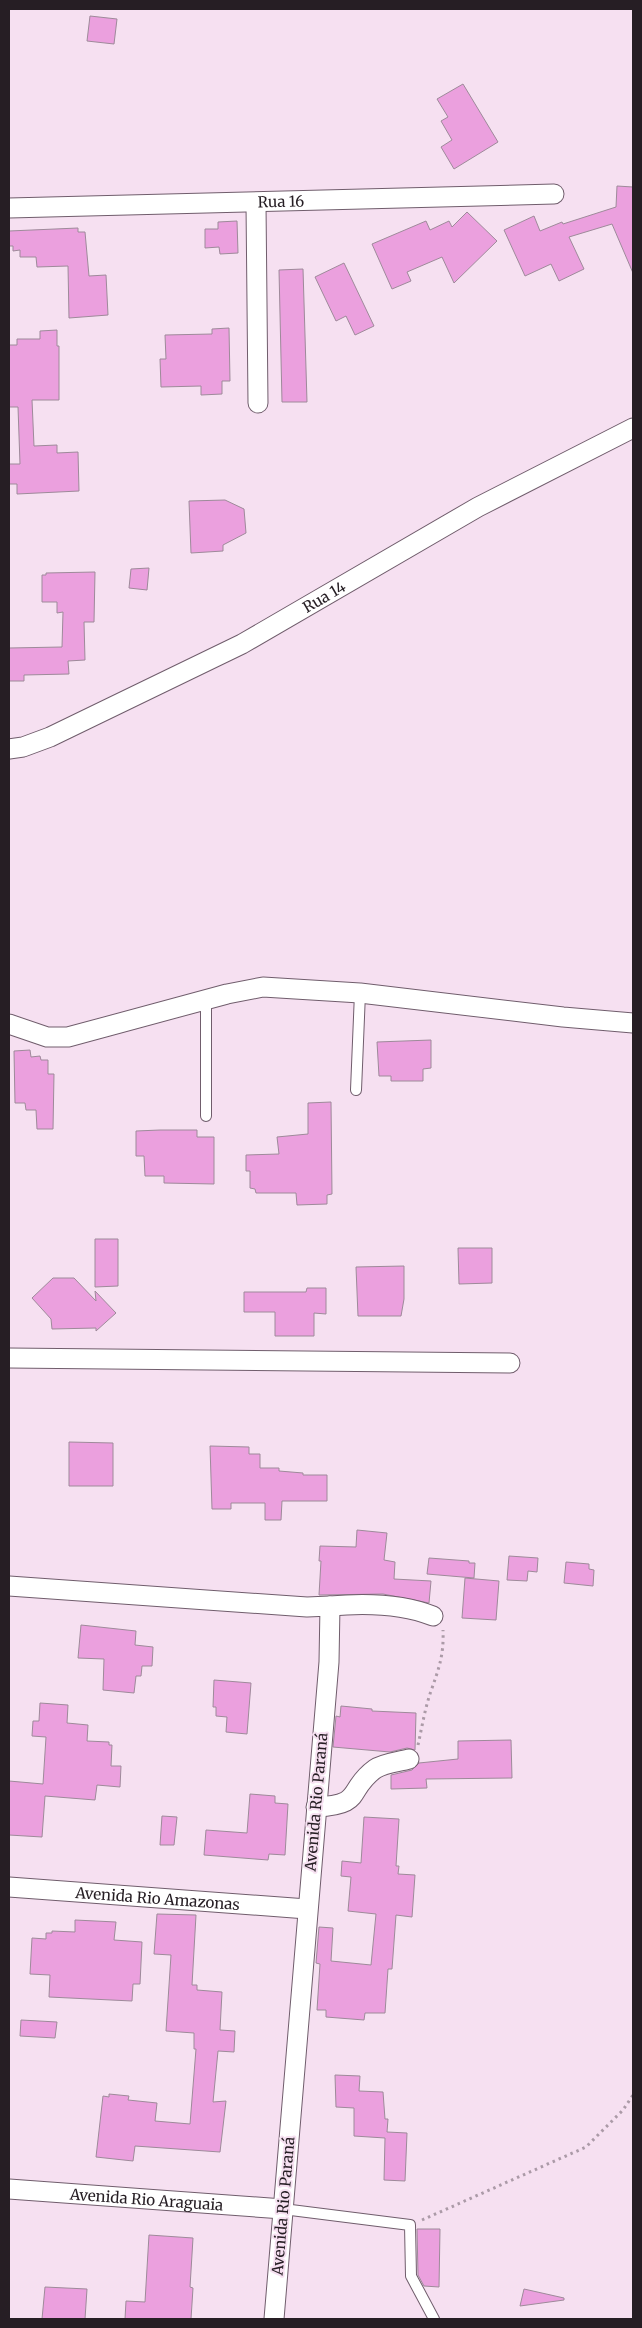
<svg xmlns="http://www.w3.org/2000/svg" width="642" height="2328" font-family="Merriweather,serif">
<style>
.building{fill:#eba0de;stroke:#9e8a9a}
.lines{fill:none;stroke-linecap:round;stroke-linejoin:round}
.lane-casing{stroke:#705d6c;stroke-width:12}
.street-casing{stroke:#705d6c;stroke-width:21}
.path{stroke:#ab9aa7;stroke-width:3;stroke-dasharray:2.5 4;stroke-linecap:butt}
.lane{stroke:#fff;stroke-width:10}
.street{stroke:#fff;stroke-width:19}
.labels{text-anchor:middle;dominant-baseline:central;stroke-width:4;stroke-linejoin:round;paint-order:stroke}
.street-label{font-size:15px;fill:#261e24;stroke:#f6e0f1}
</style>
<rect width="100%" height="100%" fill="#f6e0f1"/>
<!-- building -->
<path class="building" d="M90 16 117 19 114 44 87 41Z
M463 84 498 142 454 169 441 147 452 140 441 121 448 117 437 99Z
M617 186 633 187V273L612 224 569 237 584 269 559 281 551 264 525 276 504 230 534 216 540 231 562 222 563 224 616 207Z
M467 212 497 241 454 283 442 257 407 272 411 281 392 289 372 244 426 221 430 230 449 221 452 227Z
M237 221 238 253 220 254 219 247 205 248V229H218V222Z
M78 228V232H85L89 276 106 275 108 315 69 318 68 266 37 267 36 257H20V250L13 251V246H9V231Z
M344 263 374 326 355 335 346 316 336 321 315 277Z
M303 269 307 402H282L279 270Z
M229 328 230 381H222V394L201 395V386L161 387 160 359H166L165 335 212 334V329Z
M57 330V346H59V400H32L34 446 57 445V453L78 452 79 491 17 494V484H9V464H20L18 407H9V345H17V339H40V331Z
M225 500 244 509 246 533 223 545V551L191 553 189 501Z
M149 568 147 590 129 588 131 569Z
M95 572 94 622H84L85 660 68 661 69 674 24 675V681H9V648L62 647 63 612 57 613V602H42V575H46V573Z
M431 1040V1068L423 1069V1081H391V1076H379L377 1042Z
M30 1050 31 1057 40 1056 41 1060H48V1074H54L53 1129H37L36 1110H26L25 1103H15L14 1051Z
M331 1102 332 1194 327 1195V1204L297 1205 296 1193H256L255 1189 250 1188V1171H246V1155L279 1154 277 1137 308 1134V1103Z
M160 1130H197V1137H214V1184L164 1183V1176H145L144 1156H136V1131Z
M95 1239H118V1286L95 1287Z
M458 1248H492V1283L459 1284Z
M404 1266V1299L401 1316H358L356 1267Z
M53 1278H74L96 1301 95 1291 116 1313 96 1331V1328L52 1329 51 1319 32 1298Z
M307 1288H326V1314L314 1313V1336H275V1312H244V1292H306Z
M69 1442 113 1443V1486H69Z
M210 1446 249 1447V1454H260V1468H279V1471L303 1473V1475H327V1501H282L281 1520H265V1503H231V1509H212Z
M357 1530 387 1533 384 1560 395 1562 394 1579 431 1581 429 1603 383 1594 319 1595 321 1561H319L320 1546 356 1547Z
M509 1556 538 1558 537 1572 528 1571 527 1581 507 1580Z
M429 1558 469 1561V1563H475L474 1578 427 1574Z
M566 1562 589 1564V1569L594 1570 593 1586 564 1583Z
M465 1578 499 1581 496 1620 462 1618Z
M81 1625 136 1631 135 1645 153 1647 152 1666H142L141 1676H136L134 1693 103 1690 104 1659 78 1658Z
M214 1680 251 1683 247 1734 226 1732 227 1717 216 1716V1707H213Z
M40 1703 68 1705 67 1723 88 1725 87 1741 109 1742V1745H112L111 1766H121L120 1787 97 1785 95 1800 45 1796 42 1837 9 1835V1781L43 1784 46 1737 32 1736 33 1721H39Z
M341 1706 372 1709V1711L416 1713 415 1750 407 1748 390 1752 333 1747 336 1716 340 1717Z
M511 1740 512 1778 426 1779 427 1788 391 1789V1775L412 1770 419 1763 458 1759V1741Z
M250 1794 275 1796V1803L288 1804 285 1855 269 1854 268 1860 204 1855 206 1830 247 1833Z
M162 1816 177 1817 174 1845H160Z
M364 1817 399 1819 396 1866H399L398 1874 415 1875 412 1917 396 1915 392 1969H388L385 2013H365L364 2020 326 2017V2010H317L320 1964 316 1963 319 1927 333 1928 331 1961 371 1965 376 1914 348 1911 351 1877 341 1876 342 1861 361 1863Z
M157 1914 196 1915 192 1985H197V1990L222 1992 220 2030 235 2031 234 2052 218 2051 213 2102 226 2101 220 2152 135 2146 133 2161 96 2157 103 2096 109 2097V2094L129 2096 128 2100 157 2103 155 2121 190 2124 196 2049H194V2033L166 2031 171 1955 154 1954Z
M75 1920 116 1922 114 1940 142 1942 140 1984H133L132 2001 49 1997 50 1975 30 1974 32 1938 46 1939V1933H52V1931L75 1932Z
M21 2020 57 2022 55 2038 20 2036Z
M335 2075 360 2076 359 2091 383 2092 385 2119H388L387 2132 407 2133 405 2181 384 2180 385 2138 354 2136V2108L336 2107Z
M417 2229H440L439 2287 424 2286 418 2275Z
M149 2235 193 2238 190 2287 193 2288 191 2319H125L126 2301 145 2302Z
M45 2287 87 2289 85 2319H42Z
M524 2289 564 2298V2300L520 2306Z"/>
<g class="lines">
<defs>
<path id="lane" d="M206 1000V1116
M356 1090 360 993
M283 2209 410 2225 411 2276 434 2319"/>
<g id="street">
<path d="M256 204 258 403"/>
<path id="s1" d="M9 208 554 194"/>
<path id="s2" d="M9 749 23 747 50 737 242 644 478 507 633 428"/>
<path d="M9 1024 47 1037H68L227 994 263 987 360 993 563 1017 633 1023"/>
<path d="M9 1358 510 1363"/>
<path d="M9 1586 307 1607 330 1606 329 1662 274 2319"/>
<path d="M330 1606C363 1603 403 1604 433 1616"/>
<path d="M316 1807C365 1805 346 1790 375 1769 384 1763 398 1762 409 1759"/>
<path id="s3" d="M9 1887 307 1909"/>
<path id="s4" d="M9 2189 283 2209"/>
</g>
</defs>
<!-- lane casing -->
<use href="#lane" class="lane-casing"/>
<!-- street casing -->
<use href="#street" class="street-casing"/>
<!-- path -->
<path class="path" d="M418 1745C422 1727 425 1708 431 1691 439 1668 444 1655 443 1630
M422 2220 586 2147 623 2110 633 2095"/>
<!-- lane -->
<use href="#lane" class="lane"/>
<!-- street -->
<use href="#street" class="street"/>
</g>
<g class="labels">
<!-- street labels -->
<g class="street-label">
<text stroke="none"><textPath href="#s1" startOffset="272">Rua 16</textPath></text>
<text stroke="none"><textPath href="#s2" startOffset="351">Rua 14</textPath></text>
<text transform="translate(316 1802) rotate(-85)">Avenida Rio Paraná</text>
<text stroke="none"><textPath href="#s3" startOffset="149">Avenida Rio Amazonas</textPath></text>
<text stroke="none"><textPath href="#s4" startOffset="138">Avenida Rio Araguaia</textPath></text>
<text transform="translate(283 2206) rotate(-85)">Avenida Rio Paraná</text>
</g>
</g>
<!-- border -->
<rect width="642" height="2328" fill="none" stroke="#261e24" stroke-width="20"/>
</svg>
